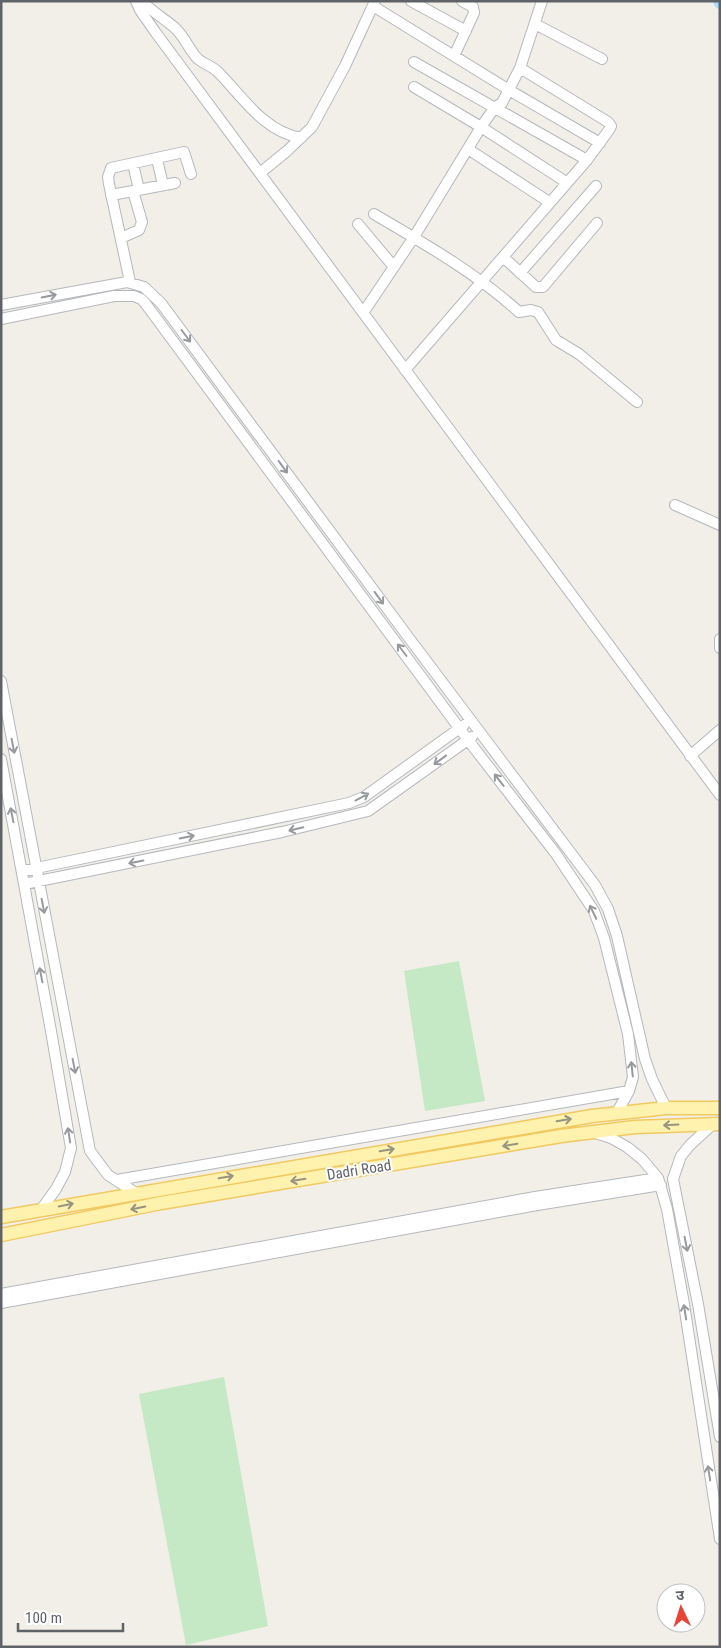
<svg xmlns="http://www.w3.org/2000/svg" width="721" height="1648" font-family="'Roboto Condensed','Noto Sans Devanagari',sans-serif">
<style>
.green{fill:#c5e8c5}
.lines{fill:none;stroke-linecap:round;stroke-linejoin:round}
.river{stroke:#aadaff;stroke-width:12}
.minor-casing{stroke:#b5b8bc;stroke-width:12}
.major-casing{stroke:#f2c960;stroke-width:15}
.minor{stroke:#fff;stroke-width:10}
.major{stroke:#fff2af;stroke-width:12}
.oneway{stroke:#979a9d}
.oneway2{stroke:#979581}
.labels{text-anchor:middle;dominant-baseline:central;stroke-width:4;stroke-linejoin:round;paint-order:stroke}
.street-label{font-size:15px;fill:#5f6368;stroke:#fff}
</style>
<rect width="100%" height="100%" fill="#f1efe8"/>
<!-- green -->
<path class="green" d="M459 961 485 1101 425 1111 404 971Z
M224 1377 268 1626 186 1645 139 1394Z"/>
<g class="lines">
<!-- river -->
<path class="river" d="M719 1 720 3"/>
<defs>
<path id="minor" d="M136 1 140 10 156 33 720 795
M142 1C152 12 165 19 175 28 185 37 189 50 198 59 204 64 212 66 218 72 242 96 264 132 301 138
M411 1 466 31
M373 6 509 90 600 143
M535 24 602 59
M454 56 474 13 473 7 462 1
M414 62 587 160
M414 87 481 127 566 182
M468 149 549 202
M157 159 163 185
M133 164 139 190
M260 173 287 151 312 127 345 66 375 1
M111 195 133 191
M374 214C425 244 476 273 519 312L531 310 538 312 556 340 579 354 637 402
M358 224 394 267
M121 238 139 230 142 222 133 191 175 183
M503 257 536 287H543L597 223
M520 273 596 186
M130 282 109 184 108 177 111 168 184 152 191 174
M1 305 127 282 144 287 161 303 409 638 595 885 608 909 617 936 645 1059 652 1079 666 1108
M363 313 414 237 481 127 495 107 502 103 520 68 542 1
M1 319 114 296H134L141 299 145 303 468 740 556 854 594 911 604 938 628 1034 633 1077 629 1091 616 1114
M405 370 587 160 609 130 611 126 608 122 520 68
M675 505 720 525
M720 639V648
M1 681 90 1151 108 1175 136 1193
M690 756 720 730
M1 759 51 1031 71 1148 65 1172 56 1189 40 1211
M22 871 349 803 364 797 464 725
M24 884 282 832 368 811 472 737
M714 1123 690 1145 681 1156 673 1179 698 1304 720 1437
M595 1133 611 1138 627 1147 642 1159 658 1178 667 1209 684 1304 720 1539
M117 1180 629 1091
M1 1294 535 1197 658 1178
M1 1303 537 1205 661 1185"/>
<path id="major" d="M1 1217 592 1116 666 1108H720
M1 1235 161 1203 561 1136 635 1127 720 1124"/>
</defs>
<!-- minor casing -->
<use href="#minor" class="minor-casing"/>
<!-- major casing -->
<use href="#major" class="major-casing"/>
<!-- minor -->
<use href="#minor" class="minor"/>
<!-- major -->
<use href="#major" class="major"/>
</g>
<!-- one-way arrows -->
<defs><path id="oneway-shaft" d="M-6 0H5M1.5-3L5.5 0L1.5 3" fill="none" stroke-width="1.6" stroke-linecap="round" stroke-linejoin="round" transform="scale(1.25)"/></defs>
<g class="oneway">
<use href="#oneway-shaft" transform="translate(49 296) rotate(-11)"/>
<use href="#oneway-shaft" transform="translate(186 336) rotate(53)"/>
<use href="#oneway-shaft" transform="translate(283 467) rotate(54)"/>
<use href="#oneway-shaft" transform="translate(379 598) rotate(54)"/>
<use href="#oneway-shaft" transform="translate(402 650) rotate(-127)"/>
<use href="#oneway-shaft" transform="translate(13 746) rotate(79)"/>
<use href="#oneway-shaft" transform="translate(440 760) rotate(144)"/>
<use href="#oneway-shaft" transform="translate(499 780) rotate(-128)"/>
<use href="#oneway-shaft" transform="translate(362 797) rotate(-28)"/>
<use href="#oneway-shaft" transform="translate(12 815) rotate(-101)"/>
<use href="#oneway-shaft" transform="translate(296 829) rotate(166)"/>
<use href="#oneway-shaft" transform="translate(187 837) rotate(-12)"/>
<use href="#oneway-shaft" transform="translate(136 862) rotate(169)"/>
<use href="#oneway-shaft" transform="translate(43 906) rotate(79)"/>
<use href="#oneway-shaft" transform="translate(593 912) rotate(-116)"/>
<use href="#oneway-shaft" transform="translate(41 975) rotate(-101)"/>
<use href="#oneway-shaft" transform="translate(74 1066) rotate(79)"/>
<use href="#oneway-shaft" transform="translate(632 1069) rotate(-96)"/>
<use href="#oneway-shaft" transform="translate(69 1135) rotate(-99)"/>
<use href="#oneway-shaft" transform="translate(686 1244) rotate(79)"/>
<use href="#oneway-shaft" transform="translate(685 1312) rotate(-99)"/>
<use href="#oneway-shaft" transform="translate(709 1473) rotate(-99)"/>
</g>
<g class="oneway2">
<use href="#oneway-shaft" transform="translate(564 1120) rotate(-9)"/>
<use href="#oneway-shaft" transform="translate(671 1125) rotate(177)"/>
<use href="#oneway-shaft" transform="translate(510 1145) rotate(171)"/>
<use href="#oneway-shaft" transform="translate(387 1150) rotate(-10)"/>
<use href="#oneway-shaft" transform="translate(226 1177) rotate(-10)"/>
<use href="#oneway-shaft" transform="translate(298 1180) rotate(171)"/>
<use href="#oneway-shaft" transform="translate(66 1205) rotate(-11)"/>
<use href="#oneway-shaft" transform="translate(138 1208) rotate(168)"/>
</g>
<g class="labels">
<!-- street labels -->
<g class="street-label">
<text transform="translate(359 1170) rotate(-9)">Dadri Road</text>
</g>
</g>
<!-- border -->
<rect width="721" height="1648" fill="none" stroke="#5f6368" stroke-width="5"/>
<!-- north arrow -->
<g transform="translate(681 1608) rotate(356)"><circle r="24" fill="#ffffff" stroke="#bfc1c3"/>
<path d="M0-4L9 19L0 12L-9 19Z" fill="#ea4335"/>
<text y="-8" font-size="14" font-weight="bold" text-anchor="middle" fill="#5f6368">उ</text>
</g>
<!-- scale -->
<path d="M18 1623v8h105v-8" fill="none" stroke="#5f6368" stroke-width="2.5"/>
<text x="25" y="1623" font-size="15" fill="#5f6368" stroke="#ffffff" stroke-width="4" paint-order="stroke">100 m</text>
</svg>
